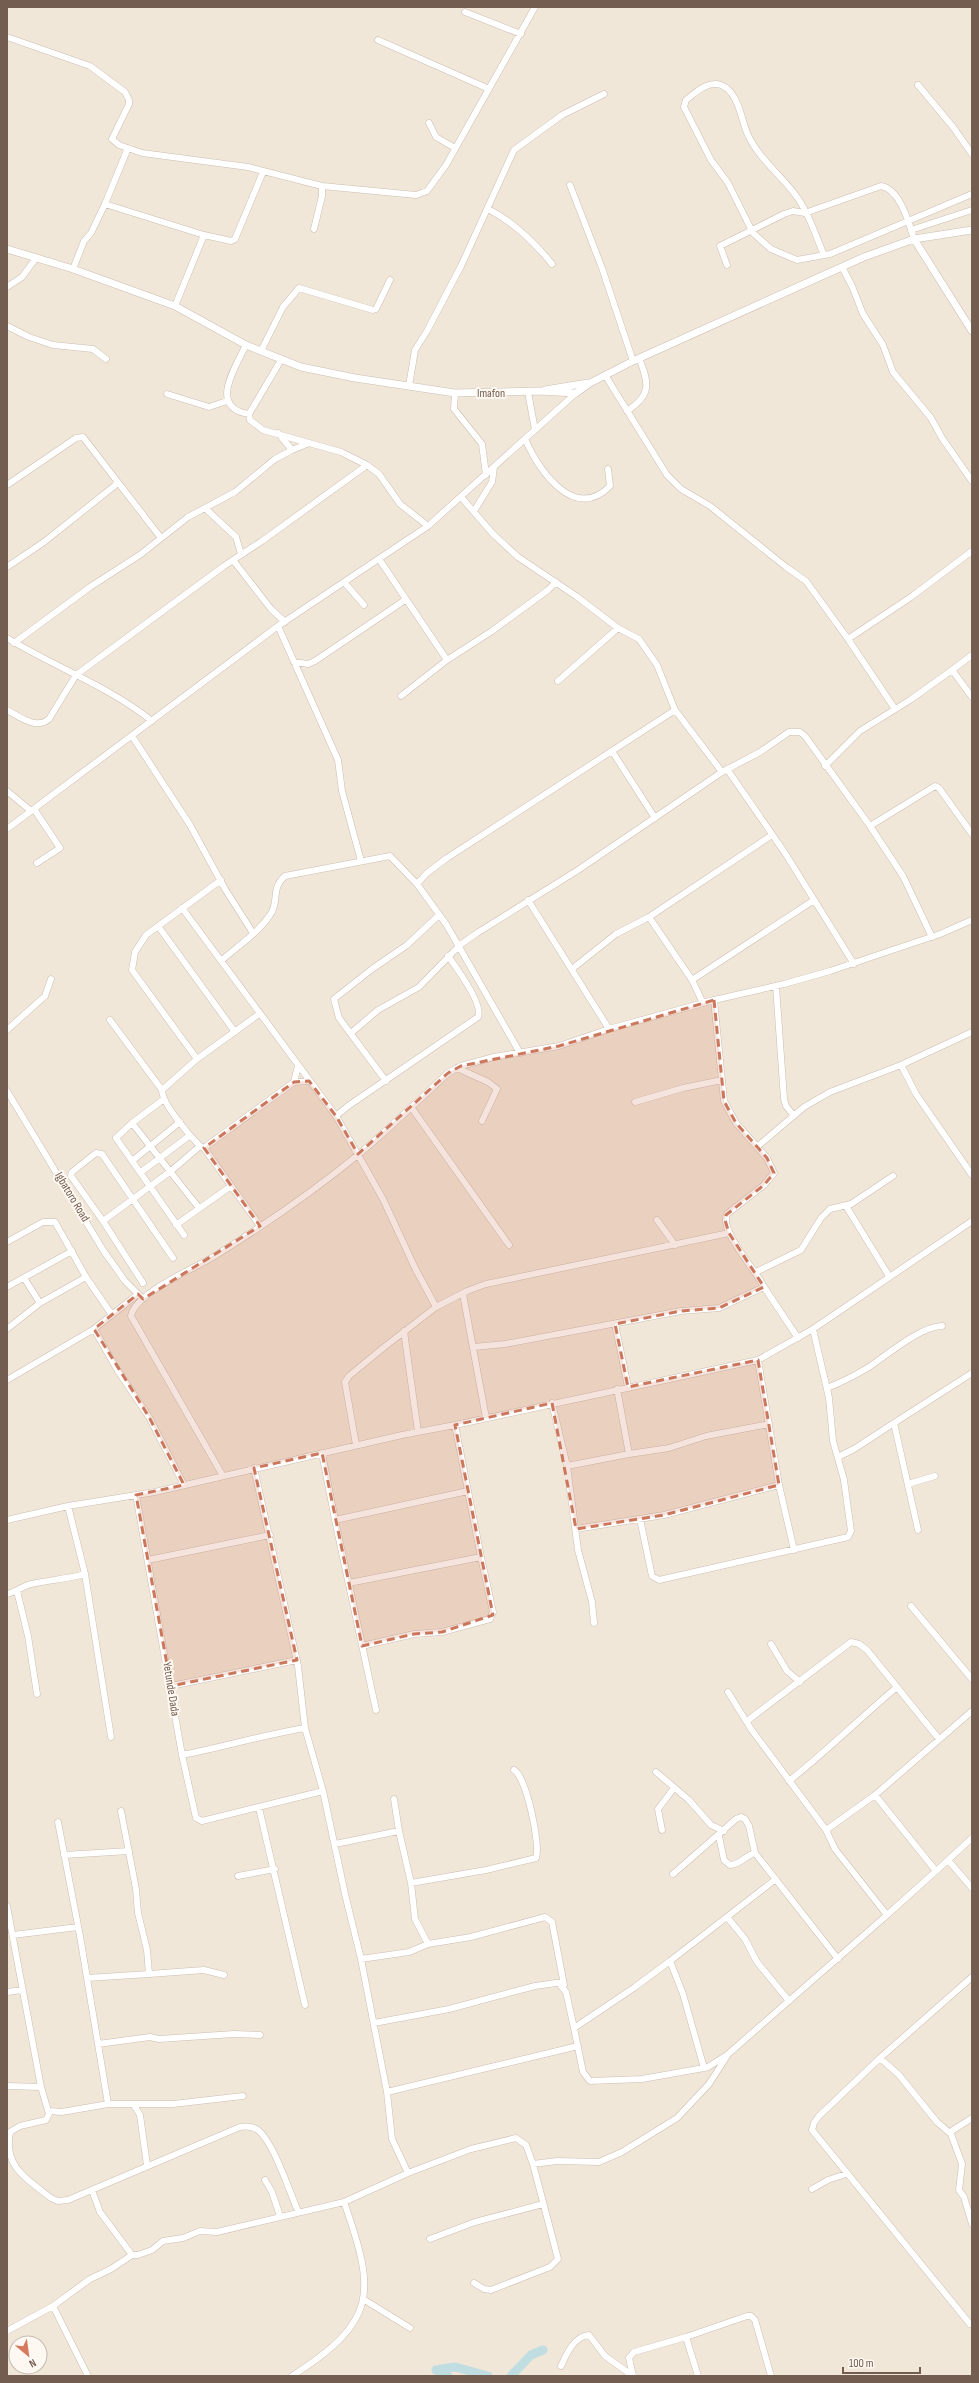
<svg xmlns="http://www.w3.org/2000/svg" width="979" height="2383" font-family="'Sofia Sans Condensed',sans-serif">
<style>
.residential{fill:#f1e7d9;fill-rule:evenodd}
.lines{fill:none;stroke-linecap:round;stroke-linejoin:round}
.river{stroke:#c0dde2;stroke-width:9}
.minor-casing{stroke:#ccbdb1;stroke-width:7}
.tertiary-casing{stroke:#ccbdb1;stroke-width:8}
.minor{stroke:#fff;stroke-width:6}
.tertiary{stroke:#fff;stroke-width:7}
.marked{fill:#cc775c;fill-opacity:0.2;stroke:#cc775c;stroke-width:3;stroke-dasharray:8 5;stroke-linejoin:round}
.labels{text-anchor:middle;dominant-baseline:central;stroke-width:4;stroke-linejoin:round;paint-order:stroke}
.street-label{font-size:12px;fill:#735d50;stroke:#fdf8f1}
</style>
<rect width="100%" height="100%" fill="#faf4ea"/>
<!-- residential -->
<path class="residential" d="M7 7H972V2376H7ZM16 2343H40V2367H16Z"/>
<g class="lines">
<!-- river -->
<path class="river" d="M448 2376 436 2370 455 2367 488 2376
M511 2376 531 2355 543 2350"/>
<defs>
<path id="minor" d="M465 12 521 34
M7 37 90 66 125 92 129 100V104L112 139 119 145 142 153 248 167 322 186 416 195 427 191 446 165 535 7
M378 40 489 89
M918 85 953 127 972 154
M429 123 436 137 455 148
M570 185 602 268 633 361
M105 204 204 235 231 241 235 239 263 172
M488 209C512 221 535 243 552 264
M314 229 322 196V186
M911 230 972 210
M824 255C816 237 809 213 797 197 782 176 759 159 748 135 741 120 739 92 721 85 708 80 695 93 686 100L684 107 711 160 728 183 753 233 771 249 797 260 830 254 972 194
M727 265 720 246 784 214 793 211 805 213 881 186C900 189 909 223 914 239
M842 267 852 286 863 314 883 345 893 372 931 418 942 438 972 481
M73 269 84 241 91 233 105 204 128 148
M7 287 22 277 36 258
M175 306 204 235
M7 326 29 337 53 345 93 349 106 359
M246 345C235 368 208 408 249 414
M261 351 283 307 299 288 373 310 376 309 390 280
M281 360 249 414 250 420 263 430 309 443
M605 375 667 475 681 489 710 506 786 567 806 581 848 639 911 597 972 551
M409 386 415 350 427 331 461 266 514 150 562 115 604 94
M528 392 535 430
M455 393 454 409 482 444 486 475
M167 394 209 407 227 401
M627 411C652 395 649 383 639 358
M278 433 292 450
M525 439C539 470 574 523 610 486L608 469
M7 485 76 438 83 437 161 538
M461 497 493 534 518 557 576 596 618 628 639 639 657 665 675 710
M206 509 236 537 241 554
M474 511 492 482 494 467
M379 559 447 660
M233 560 271 609 285 622
M7 567 44 542 118 483
M344 582 364 605
M278 626 338 760 342 791 361 861
M7 638C55 667 108 686 152 721
M848 639 895 709
M14 643 90 587 141 554 188 517 235 492 275 459 292 450 309 443 341 452 367 465
M972 655 952 670 972 697
M294 662 308 664 315 661 405 600
M558 681 618 628
M401 696 447 660 492 631 548 590 556 582
M7 710C20 717 36 730 49 719L76 675 224 566 262 541 367 465 379 474 400 504 428 526
M132 736 190 825 225 889 253 933
M612 751 655 818
M825 766 860 731 910 700 952 670
M727 769 785 853 854 964
M7 791 31 811
M34 809 60 848 37 863
M870 826 935 786 939 788 972 834
M7 829 278 626 428 526 576 393
M417 884 427 873 447 858 675 710 722 772
M528 900 609 1029
M182 908 336 1116 383 1199 415 1268 436 1307
M649 917 692 980 703 1003
M158 926 235 1032
M222 960C238 946 258 933 270 915 280 902 270 889 285 876L390 856 417 884 446 924 520 1053
M572 969 616 934 649 917 772 835
M692 980 814 900
M776 986 784 1099 786 1106 794 1116
M110 1020 162 1090
M7 1030 45 996 51 979
M351 1033 378 1010 419 987 460 945 477 933 578 870 722 772 760 752 789 732H800L805 736 870 826 903 876 932 937
M197 1059 132 970 135 952 146 935 221 880
M901 1065 916 1094 972 1175
M457 1068 488 1082 497 1089 482 1121
M386 1081 339 1018 334 999 372 969 407 945 439 915
M294 1082 298 1066
M7 1091 103 1250 125 1281 143 1299
M164 1099 132 1123 116 1138 184 1235
M635 1102 683 1088 722 1080
M411 1107 509 1245
M336 1116 348 1106 478 1017C484 1005 456 967 448 956
M132 1123 199 1208
M200 1146C190 1136 162 1104 162 1090L197 1059 259 1014
M758 1146 804 1107 830 1092 901 1065 972 1032
M204 1148 260 1226
M132 1161 180 1122
M141 1172 189 1136
M846 1206 889 1276
M657 1220 675 1245
M103 1221 171 1171 200 1146 204 1148 212 1142 294 1082 309 1081
M176 1225 231 1186
M7 1242 43 1222H55L86 1277 112 1315
M756 1272 801 1250 821 1218 830 1209 851 1204 893 1176
M24 1278 40 1303
M143 1283 103 1221 71 1176 72 1172 96 1153 102 1154 173 1258
M7 1287 72 1251
M764 1287 798 1338
M463 1294 486 1418
M615 1324 628 1387
M7 1329 40 1303 86 1277
M94 1329 118 1371 149 1417 184 1485
M404 1331 418 1432
M474 1347 505 1344 681 1311 719 1308 764 1287C756 1270 719 1231 727 1214L764 1185 774 1173 767 1158 736 1123 724 1101 714 1000
M758 1360 779 1485 794 1550
M7 1380 94 1329 138 1294
M827 1388C842 1382 856 1375 869 1367 887 1355 921 1326 942 1326
M617 1389 629 1454 669 1448 706 1436 769 1424
M552 1403 567 1466 629 1454
M356 1445 345 1382 349 1376 383 1348 436 1307 467 1291 486 1284 729 1233
M322 1453 335 1520 468 1491 455 1425
M838 1457 854 1449 894 1423
M567 1466 578 1550 592 1602 594 1623
M254 1468 298 1666 305 1728 323 1791 345 1894 361 1959 387 2092 392 2139 408 2173
M223 1476 131 1316C135 1293 193 1269 213 1257 263 1226 313 1192 359 1154 390 1128 419 1100 448 1073L461 1066 494 1057 559 1046 609 1029 714 1000 784 984 830 971 940 934 972 920
M908 1484 935 1476
M136 1495 182 1755 196 1818 202 1821 323 1791
M68 1506 85 1574 111 1737
M640 1519 652 1576 659 1580 848 1537 851 1531 844 1480 833 1441 829 1398 813 1329
M7 1520 68 1506 155 1492 402 1435 455 1425 758 1360 813 1329 972 1221
M335 1520 376 1710
M576 1529 664 1515 779 1485
M918 1530 894 1423 972 1373
M148 1560 270 1535
M349 1583 481 1557 468 1491
M17 1591 28 1636 37 1694
M7 1594C16 1592 23 1586 31 1584 49 1580 67 1579 85 1574
M911 1606 972 1679
M771 1644 787 1671 800 1682
M362 1646 414 1634 442 1632 490 1619 493 1612 481 1557
M171 1686 297 1660
M747 1721 851 1642 859 1644 867 1650 939 1739
M182 1755C223 1747 263 1735 305 1728
M656 1772 689 1800 711 1825 724 1831
M789 1781C826 1752 860 1718 897 1687
M875 1795 972 1711
M394 1799 399 1831
M259 1808 305 2005
M58 1822 80 1936 108 2104
M662 1830 658 1809 674 1788
M826 1830 875 1795 936 1871 887 1915
M719 1836 724 1860 730 1865C740 1865 746 1855 755 1853
M335 1844 399 1831 411 1883 415 1919 428 1944
M64 1855 129 1851
M948 1860 972 1838
M936 1871 948 1860 972 1888
M673 1874 736 1819 741 1817 745 1819 749 1826 755 1853 838 1959
M238 1876 275 1869
M411 1883 486 1870 536 1858C541 1845 526 1776 514 1770
M7 1906 41 2087 49 2114 46 2120 20 2126 10 2132C3 2167 27 2179 51 2198L58 2201 68 2200 240 2127C247 2126 252 2126 258 2130 274 2143 289 2191 298 2211
M727 1917 745 1939 757 1962 789 2001
M13 1935 78 1927
M361 1959 409 1952 428 1944 471 1937 545 1917 552 1922 564 1985
M670 1961 776 1879
M149 1974 204 1970 224 1975
M972 1977 880 2058 899 2075 937 2122 951 2134 962 2164 959 2190 964 2197 972 2224
M87 1978 149 1974 147 1950 138 1913 136 1889 121 1811
M7 1992 22 1990
M374 2023 449 2009 535 1986 563 1982 561 1986 566 1992 574 2028 635 1987 670 1961 683 1994 704 2068 708 2067 727 2055 887 1915 835 1849 826 1830 751 1729 728 1692
M574 2028 583 2072 590 2081 642 2079 704 2068
M98 2044 150 2037 159 2039 234 2034 260 2035
M880 2058 819 2116 814 2123 812 2130 970 2324
M7 2086 41 2087
M387 2092 578 2046
M134 2105 140 2115 147 2165
M49 2111 62 2112 108 2104H173L243 2096
M950 2132 972 2118
M533 2164 557 2161 599 2162 622 2152 677 2118 709 2084 727 2056
M265 2180 272 2192 280 2216
M812 2189 828 2180 846 2174
M92 2190 100 2212 132 2255
M430 2239 475 2222 543 2204
M363 2299 410 2328
M53 2306 88 2376
M7 2331 53 2306 90 2279 111 2269 132 2255H138L152 2250 163 2241 183 2238 200 2231 217 2232 344 2202 408 2173 471 2149 516 2138 526 2145 533 2164 558 2259 550 2267 491 2290 484 2289 474 2283
M686 2337 698 2376
M561 2366C566 2355 574 2336 589 2335L605 2356 633 2376
M292 2376C378 2321 376 2293 344 2202
M633 2376 629 2358 634 2352 686 2337 747 2316H751L755 2320 771 2376"/>
<path id="tertiary" d="M914 239 972 331
M7 249 73 269 175 306 246 345 301 367 355 378 455 393 539 391 576 393 590 383 633 361 864 257 914 239 972 230
M545 390 588 383"/>
</defs>
<!-- minor casing -->
<use href="#minor" class="minor-casing"/>
<!-- tertiary casing -->
<use href="#tertiary" class="tertiary-casing"/>
<!-- minor -->
<use href="#minor" class="minor"/>
<!-- tertiary -->
<use href="#tertiary" class="tertiary"/>
</g>
<!-- marked area -->
<path class="marked" d="M714 1000 724 1101 736 1123 767 1158 774 1173 764 1185 726 1215 725 1220 729 1233 764 1287 719 1308 681 1311 615 1324 628 1387 758 1360 779 1485 664 1515 576 1529 552 1403 455 1425 493 1615 442 1632 414 1634 362 1646 322 1453 254 1468 297 1660 171 1686 136 1495 184 1485 149 1417 94 1329 138 1294 143 1299 260 1226 204 1148 294 1082 309 1081 336 1116 358 1154 448 1073 461 1066 559 1046Z"/>
<g class="labels">
<!-- street labels -->
<g class="street-label">
<text x="491" y="393">Imafon</text>
<text transform="translate(72 1197) rotate(59)">Igbatoro Road</text>
<text transform="translate(171 1689) rotate(81)">Yetunde Dada</text>
</g>
</g>
<!-- border -->
<rect width="979" height="2383" fill="none" stroke="#735d50" stroke-width="16"/>
<!-- north arrow -->
<g transform="translate(28 2355) rotate(151)"><circle r="19" fill="#fdf8f1" stroke="#c6bab1"/>
<path d="M0-3L7 15L0 10L-7 15Z" fill="#d67a5d"/>
<text y="-6" font-size="11" font-weight="bold" text-anchor="middle" fill="#735d50">N</text>
</g>
<!-- scale -->
<path d="M843 2367v6h77v-6" fill="none" stroke="#735d50" stroke-width="2"/>
<text x="849" y="2367" font-size="12" fill="#735d50" stroke="#fdf8f1" stroke-width="3" paint-order="stroke">100 m</text>
</svg>
